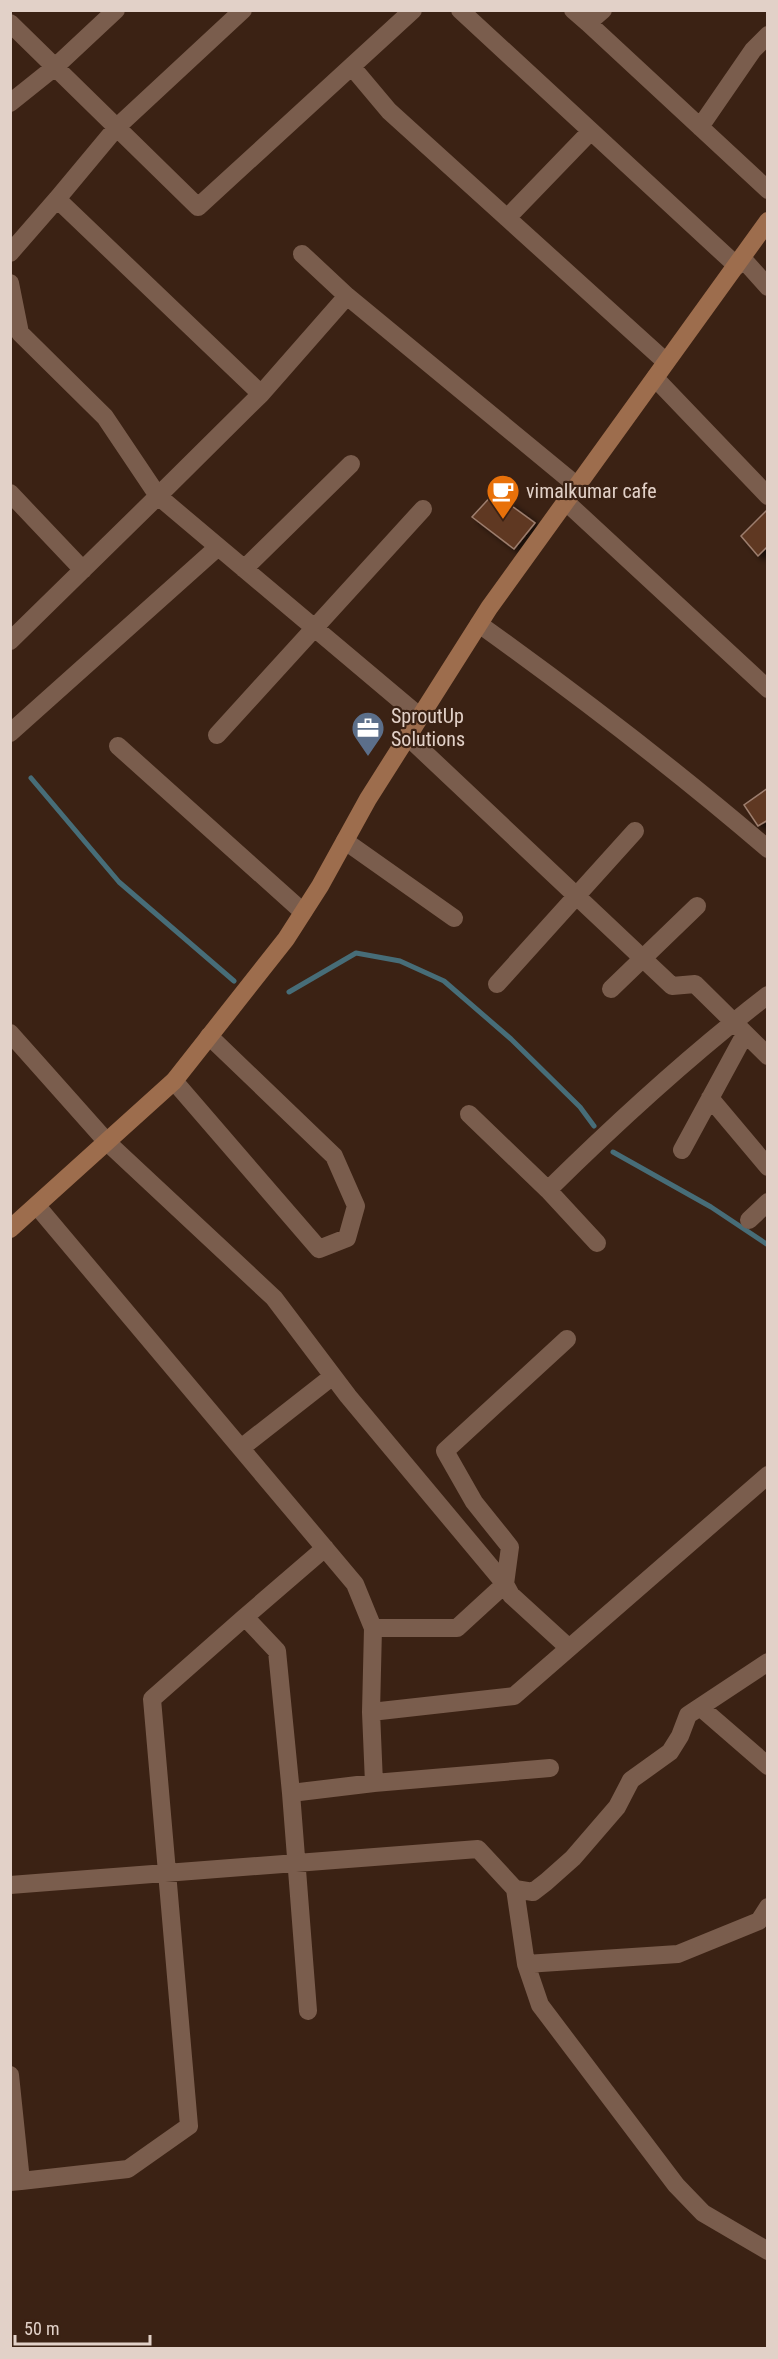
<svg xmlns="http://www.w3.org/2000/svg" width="778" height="2359" font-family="'Roboto Condensed',sans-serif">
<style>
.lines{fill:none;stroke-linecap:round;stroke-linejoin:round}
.stream{stroke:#476d78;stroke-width:5}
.building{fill:#5e3822;stroke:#9d7e6e;stroke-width:1.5;filter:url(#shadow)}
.minor{stroke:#7a5d4d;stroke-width:18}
.major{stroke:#9d6d4d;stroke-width:18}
.labels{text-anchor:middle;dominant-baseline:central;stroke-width:4.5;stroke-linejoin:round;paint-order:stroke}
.poi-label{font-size:20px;fill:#e2d1c8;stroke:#3b2214;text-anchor:start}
</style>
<defs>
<filter id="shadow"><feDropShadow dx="6" dy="4" stdDeviation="3" flood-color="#0009"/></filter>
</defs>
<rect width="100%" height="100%" fill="#3b2214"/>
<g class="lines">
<!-- stream -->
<path class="stream" d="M31 778 119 882 234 981
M289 992 356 953 400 961 444 981 511 1039 580 1107 594 1126
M613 1152 711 1207 768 1245"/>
</g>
<!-- building -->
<path class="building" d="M494 493 535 523 514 549 472 517Z
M768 509V546L758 556 741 536Z
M768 788V820L758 826 744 805Z"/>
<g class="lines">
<!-- minor -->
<path class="minor" d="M243 10 117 127 57 199 261 394 158 496 419 716
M460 10 737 266
M573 10 588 23
M603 10 588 23 768 190
M10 23 198 207 413 10
M352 67 389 111 666 362
M10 103 55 67 116 10
M700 127 753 50 768 35
M507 218 591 131
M10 253 57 199
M302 254 347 296 576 485
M742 258 768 287
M10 283 20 333 105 417 158 496 10 641
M655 378 768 496
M261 394 347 296
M10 493 83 570
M565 501 768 689
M244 569 351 464
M479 624C578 695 675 769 768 849
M10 733 218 547
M217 735 423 509
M407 736 672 986 695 984 768 1056
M118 746 303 912
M345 841 454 918
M497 984 635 831
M611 989 697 906
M10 1033 107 1142 274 1298 348 1396 505 1584 457 1628H373
M174 1081 319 1249 347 1238 356 1206 334 1156 209 1036
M710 1098 768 1167
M469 1114 548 1190 597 1243
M682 1150 745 1034
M548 1190C617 1122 690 1055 768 995
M37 1206 355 1584 373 1628 371 1712
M749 1220 768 1202
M567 1339 445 1451 474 1502 510 1547 505 1584 511 1595 569 1648
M241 1448 333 1376
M325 1548 245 1617 277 1651 291 1793 374 1783 371 1712 514 1696 768 1475
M700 1707 768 1766
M374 1783 550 1768
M291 1793 308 2011
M10 1885 478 1849 515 1889 533 1892 546 1882 573 1858 617 1807 631 1780 670 1752 680 1736 688 1715 768 1662
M515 1889 526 1964 540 2005 676 2185 703 2213 768 2251
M526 1964 678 1954 759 1921 768 1907
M10 2075 21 2181 10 2182
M21 2181 128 2169 189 2126 152 1699 245 1617"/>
<!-- major -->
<path class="major" d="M10 1229 174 1081 286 939 320 886 368 799 489 608 768 221"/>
</g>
<!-- icons -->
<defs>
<symbol id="cafe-pin" viewBox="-11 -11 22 30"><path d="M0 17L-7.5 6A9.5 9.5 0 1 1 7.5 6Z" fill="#e8710a" stroke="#3b2214"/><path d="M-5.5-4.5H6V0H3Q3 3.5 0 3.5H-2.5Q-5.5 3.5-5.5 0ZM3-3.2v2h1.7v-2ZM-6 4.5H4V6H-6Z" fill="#fff"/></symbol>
<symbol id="office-pin" viewBox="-11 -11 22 30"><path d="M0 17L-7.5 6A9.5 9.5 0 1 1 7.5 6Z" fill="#5c6f8a" stroke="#3b2214"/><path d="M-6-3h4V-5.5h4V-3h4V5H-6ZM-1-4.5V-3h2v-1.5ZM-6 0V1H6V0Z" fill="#fff"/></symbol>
</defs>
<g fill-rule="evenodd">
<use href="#cafe-pin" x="484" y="472" width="38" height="52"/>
<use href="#office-pin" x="349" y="709" width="38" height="52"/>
</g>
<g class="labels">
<!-- poi labels -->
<g class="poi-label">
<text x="526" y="491">vimalkumar cafe</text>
<text x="391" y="716">SproutUp<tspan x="391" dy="23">Solutions</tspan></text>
</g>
</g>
<!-- border -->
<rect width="778" height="2359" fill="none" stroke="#e2d1c8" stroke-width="24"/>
<!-- scale -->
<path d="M15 2335v9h135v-9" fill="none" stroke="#e2d1c8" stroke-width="3"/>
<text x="24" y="2335" font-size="18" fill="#e2d1c8" stroke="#3b2214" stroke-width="4.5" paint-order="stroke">50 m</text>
</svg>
